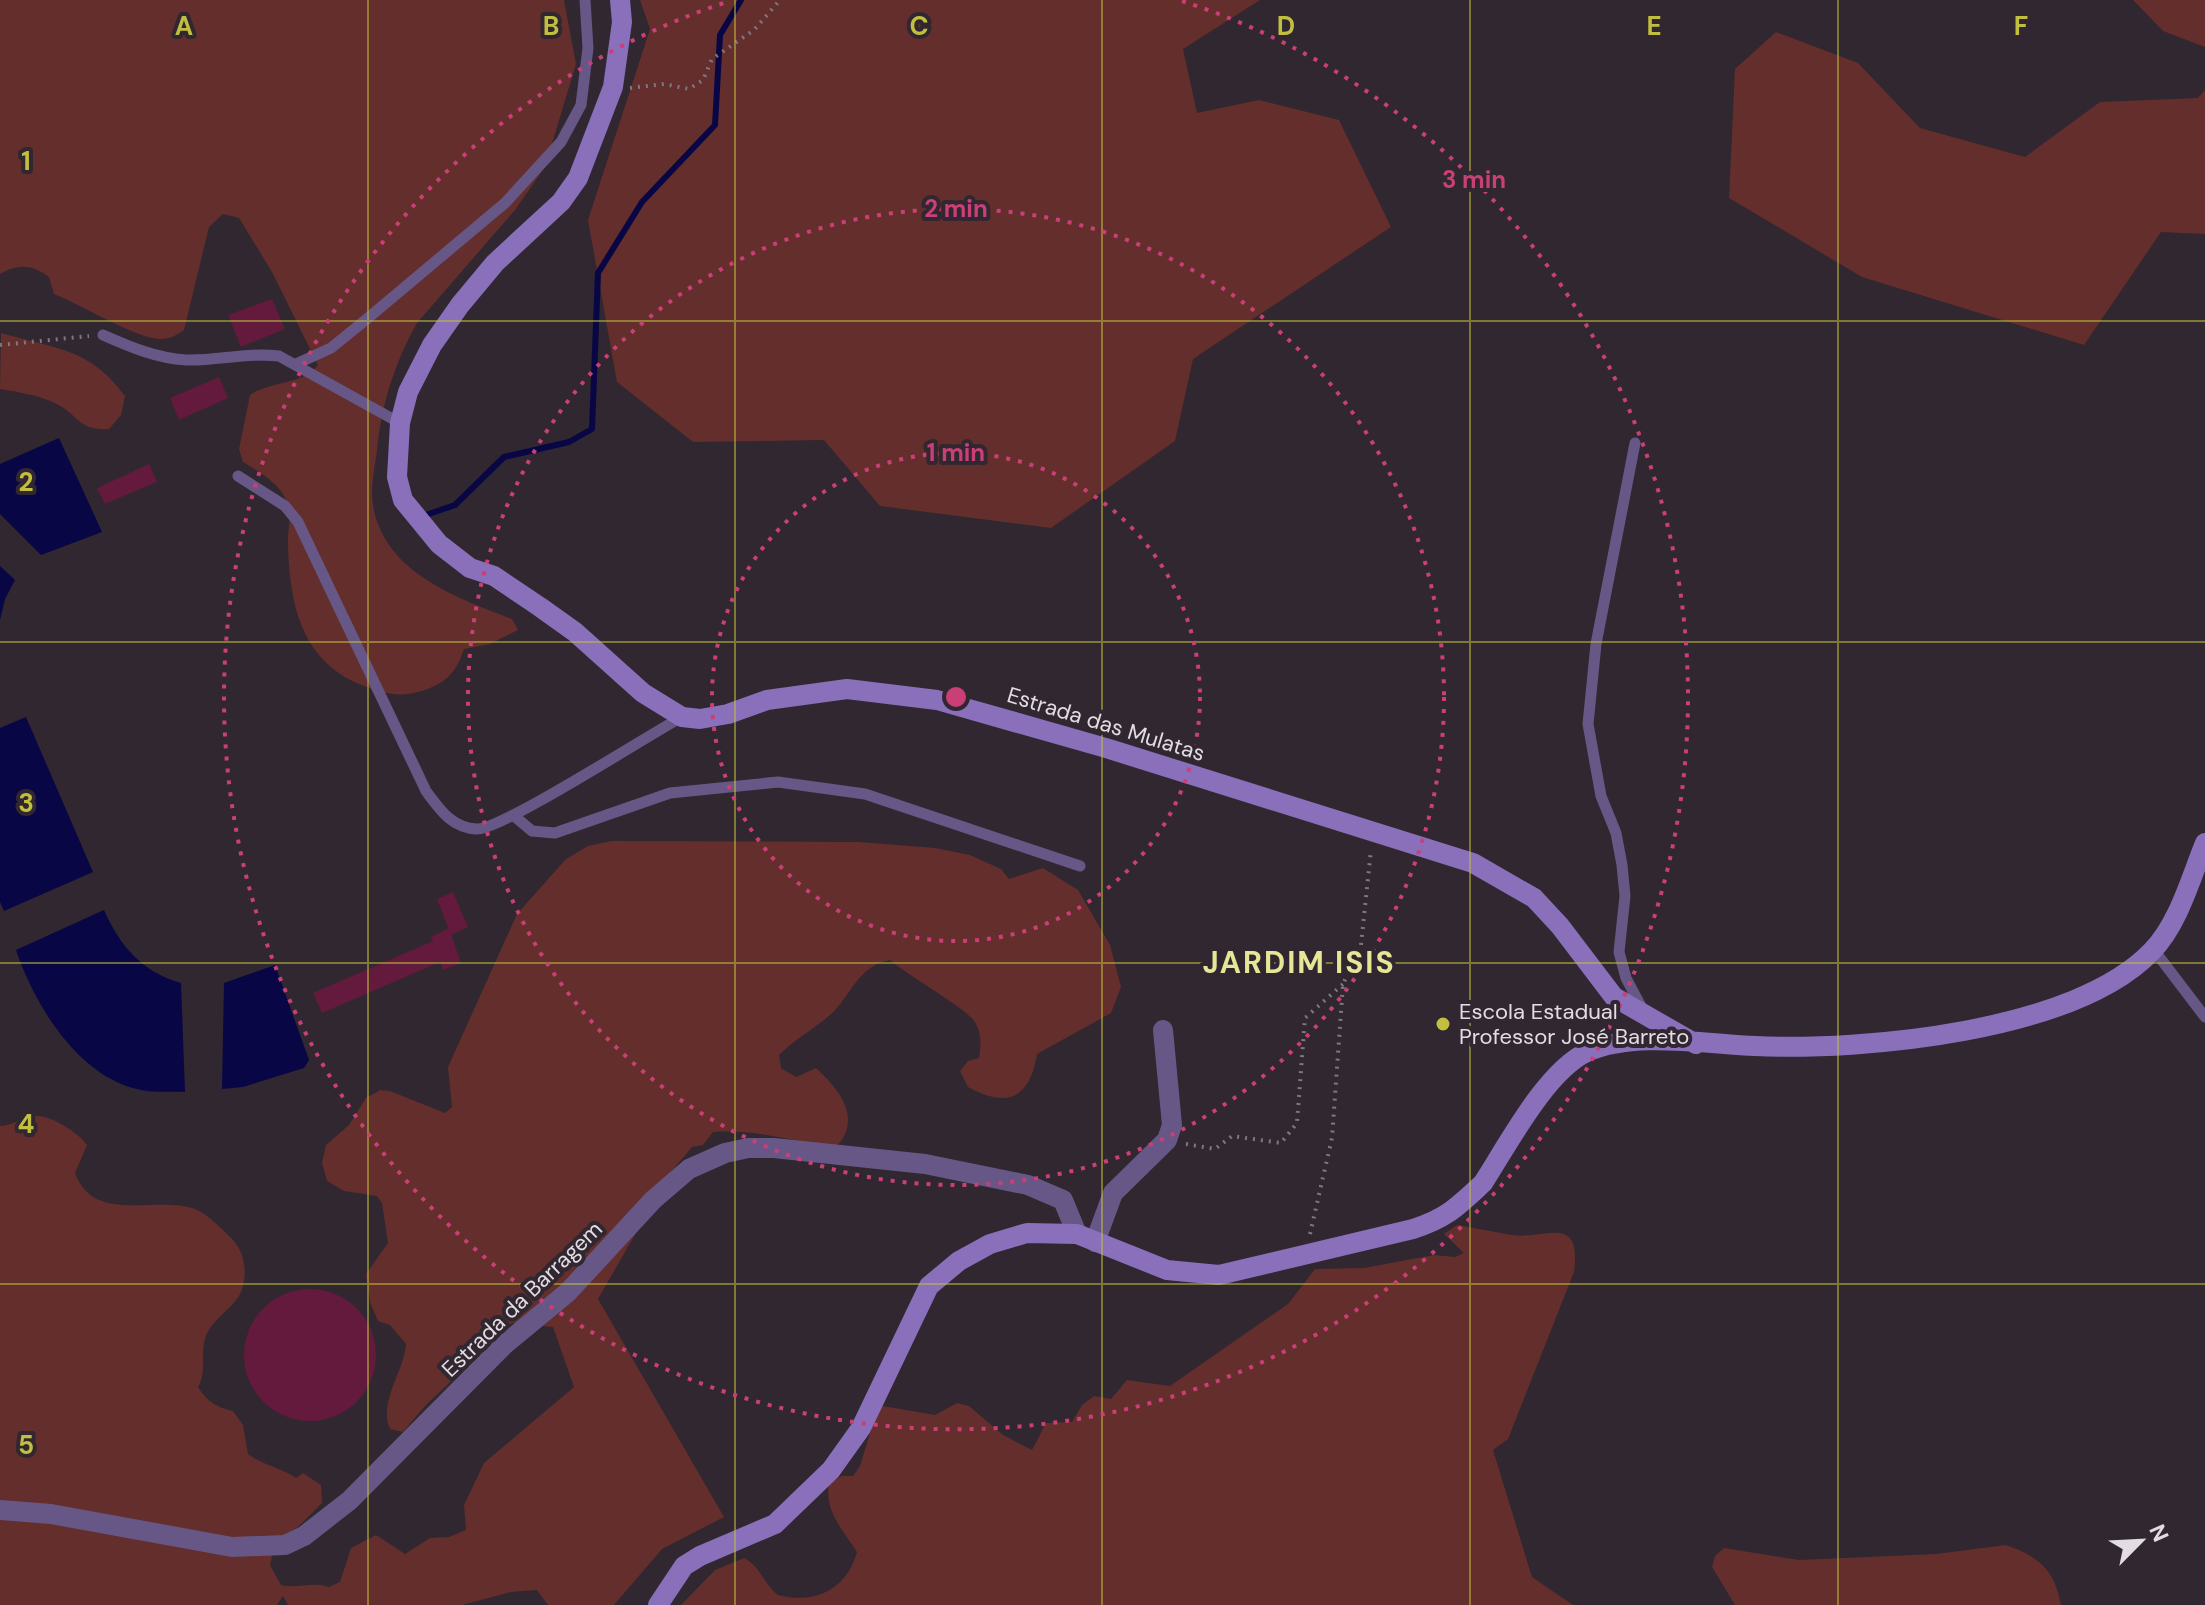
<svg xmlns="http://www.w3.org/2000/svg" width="2205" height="1605" font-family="'DM Sans',sans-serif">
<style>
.green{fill:#642e2c}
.water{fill:#080645}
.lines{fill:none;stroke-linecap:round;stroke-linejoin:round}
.stream{stroke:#080645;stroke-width:6}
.building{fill:#641a3d}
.path{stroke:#7f777f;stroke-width:4;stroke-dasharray:2 6;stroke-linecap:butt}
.lane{stroke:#675787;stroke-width:11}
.street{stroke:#675787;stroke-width:20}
.secondary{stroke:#8a6fbb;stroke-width:20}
.grid{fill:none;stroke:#c1be40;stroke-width:2;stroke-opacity:0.55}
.ring{fill:none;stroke:#c93f76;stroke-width:4;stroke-dasharray:4 8}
.poi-dot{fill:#c1be40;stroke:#302730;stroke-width:3}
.labels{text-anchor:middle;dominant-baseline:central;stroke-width:8;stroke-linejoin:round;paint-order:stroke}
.street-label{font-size:22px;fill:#e3dce2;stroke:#302730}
.poi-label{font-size:22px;fill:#e3dce2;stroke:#302730;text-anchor:start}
.district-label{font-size:30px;font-weight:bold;letter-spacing:2px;fill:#e7e697;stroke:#302730}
.grid-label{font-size:26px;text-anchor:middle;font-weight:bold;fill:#c1be40;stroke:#302730;stroke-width:8;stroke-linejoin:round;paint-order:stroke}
.centre{fill:#c93f76;stroke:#302730;stroke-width:4}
.ring-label{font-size:24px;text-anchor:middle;font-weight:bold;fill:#c93f76;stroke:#302730;stroke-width:8;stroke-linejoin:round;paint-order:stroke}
</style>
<rect width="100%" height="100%" fill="#302730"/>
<!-- green -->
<path class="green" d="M0 0H564L576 64 545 167 515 210 417 323C395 362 381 405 377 450 375 467 370 488 373 505 384 573 458 598 512 619L518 630 490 644 464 649C456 674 444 685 418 692 397 698 378 692 359 684 301 659 290 604 288 546 287 534 291 520 289 509 284 485 262 474 243 462L239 449 250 395C270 381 303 385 318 365L272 272 239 218 223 214 209 227 184 330C177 335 170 339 161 339 138 340 80 304 54 294L49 277C31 264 19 264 0 274Z
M640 0H1260L1183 49 1197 113 1259 100 1339 120 1391 227 1193 359 1175 441 1051 528 880 506 824 440 693 442 617 382 588 220 650 29Z
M2133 0H2205V47L2163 31Z
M1776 32 1858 63 1920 128 2025 157 2100 102 2198 98 2205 90V234L2161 232 2084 345 1862 277 1729 198 1735 69Z
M1 333C56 349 90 348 125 396L121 415 109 429C78 431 79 415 55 403 37 395 19 392 0 389Z
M612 841 859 842 935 848 970 855 1001 869 1009 879 1043 868 1078 890 1110 945 1121 987 1111 1013 1037 1054C1030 1098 1008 1109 968 1087L960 1071 968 1061 979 1058C981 1045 982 1033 974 1021 967 1009 907 975 890 960 857 966 850 998 830 1015 814 1029 795 1039 779 1055L781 1068 796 1077 816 1068C841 1091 863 1120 835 1148 793 1141 755 1129 713 1132L703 1145 692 1147 671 1172 598 1299 724 1517 662 1549 614 1605H548L537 1590 511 1592 462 1605H288L283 1596 277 1605H0V1126C12 1126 25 1115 37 1116 52 1116 79 1133 87 1145L75 1173C94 1225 155 1195 195 1209 209 1215 222 1229 233 1240 244 1252 247 1270 243 1286 238 1308 211 1317 205 1339 200 1356 207 1371 198 1387 208 1402 216 1407 233 1411L243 1425 248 1454C264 1466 280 1467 296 1478L303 1473 321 1485 322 1503 298 1527 276 1540 270 1565 281 1585C298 1589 312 1581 329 1587L340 1582 351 1548 376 1535 405 1554 430 1538 449 1537 466 1530 464 1505 484 1463 574 1387 553 1327 512 1323 424 1407 403 1432 390 1429C378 1402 404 1372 406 1344L390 1325 378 1321 370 1302 366 1274 388 1243 382 1203 377 1196 344 1191 327 1181 322 1163 326 1145 349 1125 366 1098 380 1090 390 1091 445 1113 452 1107 448 1067 517 914 566 859 588 846Z
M1457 1225C1475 1228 1494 1232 1512 1235 1544 1240 1582 1212 1574 1272L1508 1439 1493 1450 1532 1577 1573 1605H681L715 1570 744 1558C760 1566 764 1584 778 1595 817 1605 847 1588 857 1552 843 1530 824 1511 829 1484L841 1476H853L860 1466 877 1410 883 1406 935 1415 957 1403 969 1406 1003 1435 1032 1450 1046 1423 1072 1422 1082 1405 1094 1396 1111 1399 1127 1380 1170 1386 1288 1304 1315 1269 1364 1268 1434 1255 1455 1257 1464 1253 1444 1234Z
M2006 1545C2038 1556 2055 1570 2061 1605H1735L1712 1567 1715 1556 1724 1548 1799 1560 1936 1554Z"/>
<!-- water -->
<path class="water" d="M59 438 102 532 41 555 0 514V464Z
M0 566 15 580 5 599 0 620Z
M26 717 93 872 4 911 0 902V728Z
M104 910C120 946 142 972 181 983L185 1092C171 1091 155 1093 141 1090 79 1078 35 1006 16 950Z
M275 965 309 1060 304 1068 243 1087 222 1089 224 983Z"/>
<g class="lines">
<!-- stream -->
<path class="stream" d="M423 516 455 505 504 457 569 442 592 429 598 273 642 202 715 125 720 35 741 0"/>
</g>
<!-- building -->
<path class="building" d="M272 299 285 329 241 347 228 315Z
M219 377 228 398 179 420 170 398Z
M149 464 157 482 105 504 97 488Z
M453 892 468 927 451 935 437 899Z
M449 928 461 963 443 970 440 962 322 1013 313 993 433 941 431 937Z
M244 1355a66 66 0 1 1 132 0a66 66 0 1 1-132 0Z"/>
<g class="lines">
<!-- path -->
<path class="path" d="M630 88 664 84 689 89 703 80 712 59 754 30 780 0
M0 345 89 336
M1186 1144 1215 1149 1232 1136 1281 1143 1297 1123 1305 1018 1343 984
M1310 1234 1332 1138 1343 984 1361 945 1371 850"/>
<!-- lane -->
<path class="lane" d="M103 335C130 347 156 358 186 360 217 361 248 352 279 356L400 423
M296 364 331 348 368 318 505 203 561 142 581 105 588 48 585 0
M1635 443 1596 644 1588 724 1601 796 1616 833 1622 865 1625 896 1619 952 1626 978 1644 1012
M238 476 285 506 298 522 426 791C440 810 452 828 477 829 501 830 650 734 682 717
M513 815 532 831 555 833 670 793 778 782 865 794 1080 866
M2154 950 2205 1017"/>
<!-- street -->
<path class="street" d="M1095 1242 1113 1193 1167 1140 1172 1125 1163 1030
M0 1510 51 1514 232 1547 285 1545 304 1536 350 1500 504 1345 568 1292 653 1200 689 1169 725 1153 748 1148H774L925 1164 1028 1185 1063 1200 1077 1234"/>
<!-- secondary -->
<path class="secondary" d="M620 0 622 22 613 87 578 178 561 202 495 263 460 305 432 345 408 392 400 423 397 477 403 500 439 544 470 568 494 576 540 607 575 632 643 693 682 717 700 719 728 714 767 700 847 689 937 700 1106 748 1473 863 1534 898 1560 926 1614 997 1696 1044
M658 1605 684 1566 700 1556 775 1524 831 1470 861 1428 929 1286 959 1261 990 1244 1027 1233 1077 1234 1167 1270 1219 1275 1413 1229C1447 1218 1457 1207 1483 1183 1507 1146 1546 1071 1587 1052 1633 1031 1705 1044 1755 1046 1863 1051 2075 1032 2152 951 2179 923 2191 877 2205 843"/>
</g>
<!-- grid -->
<path class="grid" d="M368 0V1605M735 0V1605M1102 0V1605M1470 0V1605M1838 0V1605M0 321H2205M0 642H2205M0 963H2205M0 1284H2205"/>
<!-- distance rings -->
<g class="ring">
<circle cx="956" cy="697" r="244"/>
<circle cx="956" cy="697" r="488"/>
<path d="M1182 1A732 732 0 1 1 730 1"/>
</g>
<!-- markers -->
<circle class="poi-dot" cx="1443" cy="1024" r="8"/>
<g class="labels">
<!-- street labels -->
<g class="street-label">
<text transform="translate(1106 724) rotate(17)">Estrada das Mulatas</text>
<text transform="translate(522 1299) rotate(-44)">Estrada da Barragem</text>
</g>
<!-- poi labels -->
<g class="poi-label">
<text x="1459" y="1011">Escola Estadual<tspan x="1459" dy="25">Professor José Barreto</tspan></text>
</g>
<!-- district labels -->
<g class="district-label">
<text x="1299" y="962">JARDIM ISIS</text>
</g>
</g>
<g class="grid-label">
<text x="184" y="35">A</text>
<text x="551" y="35">B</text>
<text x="919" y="35">C</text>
<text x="1286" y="35">D</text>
<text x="1654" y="35">E</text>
<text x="2021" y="35">F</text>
<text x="26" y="170">1</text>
<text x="26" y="491">2</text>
<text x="26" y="812">3</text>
<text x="26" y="1133">4</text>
<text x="26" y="1454">5</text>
</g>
<circle cx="956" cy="697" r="12" class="centre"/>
<g class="ring-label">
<text x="1474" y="188">3 min</text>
<text x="956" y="217">2 min</text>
<text x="956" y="461">1 min</text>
</g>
<!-- north arrow -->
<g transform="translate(2141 1541) rotate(66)" stroke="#302730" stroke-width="6" paint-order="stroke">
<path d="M0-6L14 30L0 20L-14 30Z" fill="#e3dce2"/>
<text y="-12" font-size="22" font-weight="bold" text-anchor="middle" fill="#e3dce2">N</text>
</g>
</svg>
